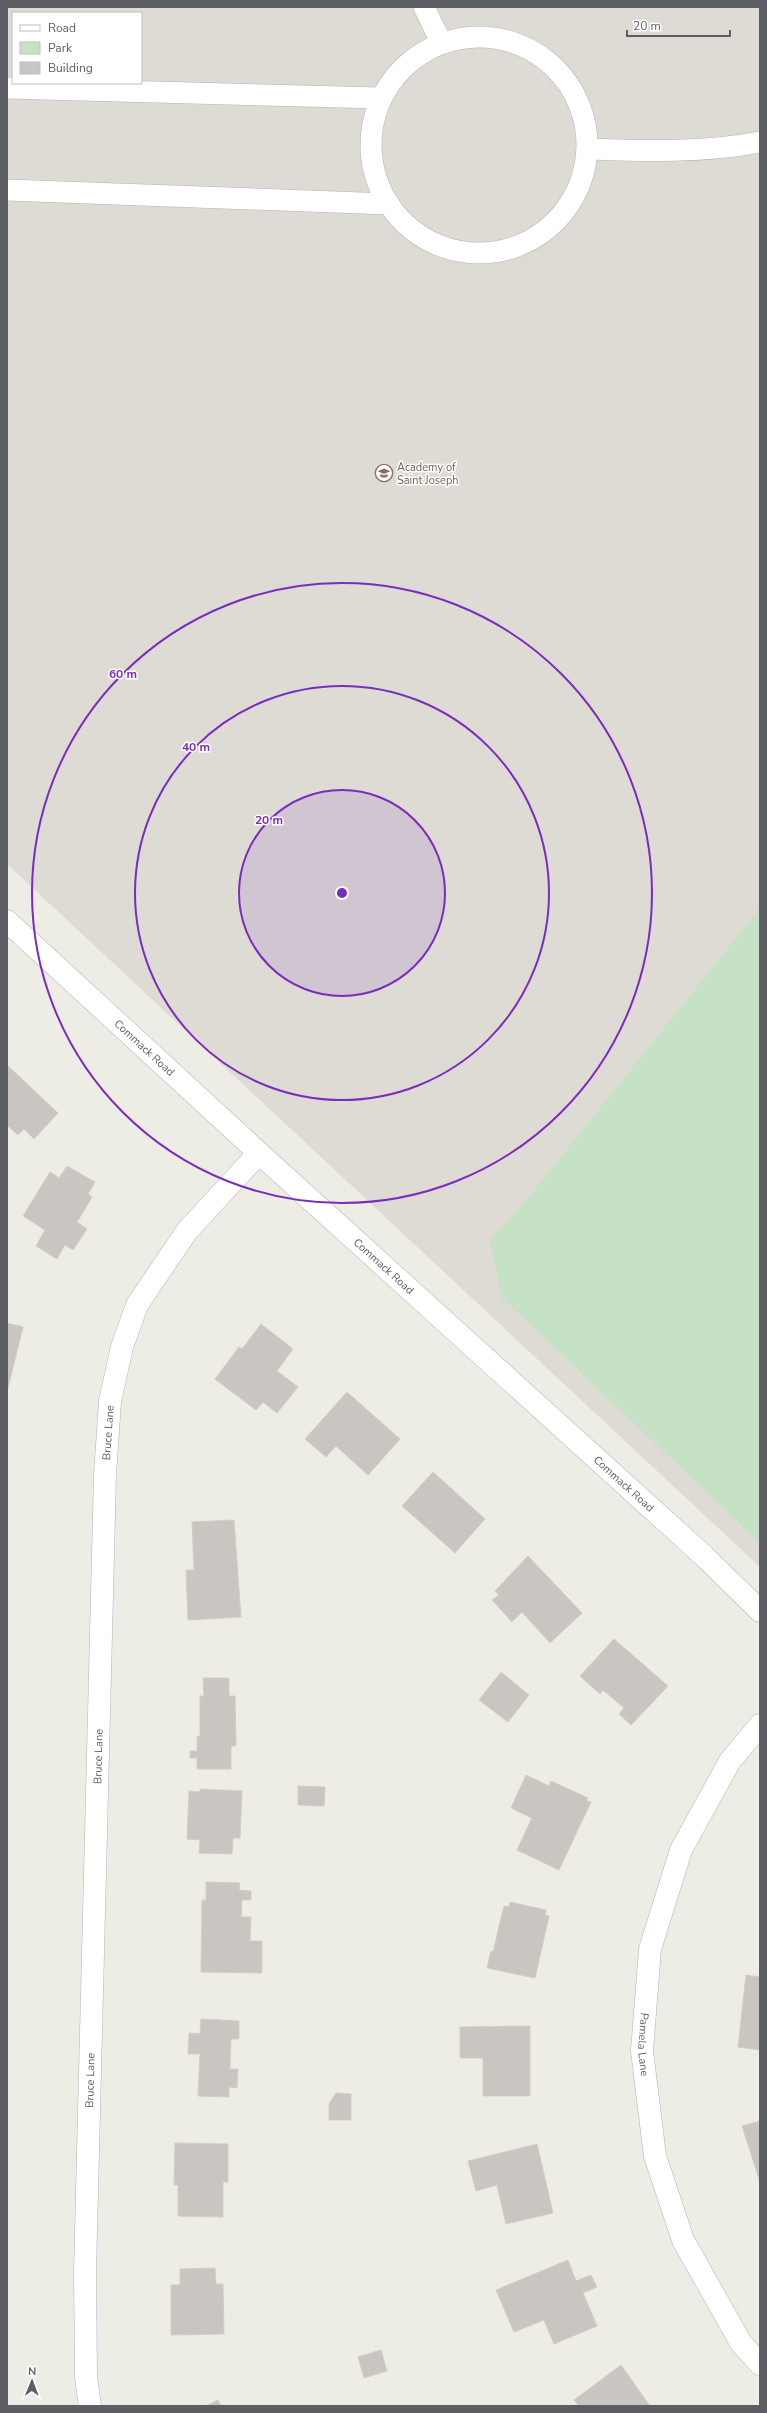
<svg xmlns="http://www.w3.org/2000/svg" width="767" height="2413" font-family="'Nunito Sans',sans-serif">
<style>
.education{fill:#dddbd4;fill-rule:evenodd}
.green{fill:#c5e2c7}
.building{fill:#c9c6c2;stroke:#d1cec4}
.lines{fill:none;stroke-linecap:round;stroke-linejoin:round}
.service-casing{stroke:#b2b4b8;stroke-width:22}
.minor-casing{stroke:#b2b4b8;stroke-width:23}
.tertiary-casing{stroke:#b2b4b8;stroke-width:23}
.service{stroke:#fff;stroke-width:21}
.minor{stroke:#fff;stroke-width:22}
.tertiary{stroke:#fff;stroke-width:22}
.ring{fill:none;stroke:#7b2cbf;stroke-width:2}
.labels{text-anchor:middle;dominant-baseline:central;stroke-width:3;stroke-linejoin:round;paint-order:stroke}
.education-label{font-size:11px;fill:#785e54;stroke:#fff;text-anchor:start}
.street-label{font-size:11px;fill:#5d5f64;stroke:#fff}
.centre{fill:#7b2cbf;stroke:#fff;stroke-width:2}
.ring-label{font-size:12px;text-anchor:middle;font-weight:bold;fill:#7b2cbf;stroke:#fff;stroke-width:3;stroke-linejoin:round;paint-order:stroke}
</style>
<rect width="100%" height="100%" fill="#edece5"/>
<!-- education -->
<path class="education" d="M7 7H760V1567L7 864ZM13 13H141V83H13Z"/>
<!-- green -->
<path class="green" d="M760 908V1543L502 1298 490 1240 524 1203Z"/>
<!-- building -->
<path class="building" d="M7 1065 58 1113 34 1139 24 1129 18 1135 7 1125Z
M67 1166 95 1182 88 1194 92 1197 77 1222 87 1229 73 1250 65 1245 57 1259 36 1246 45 1230 23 1216 50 1172 59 1178Z
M7 1323 23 1327 7 1392Z
M261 1324 293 1349 277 1371 298 1387 277 1413 263 1402 256 1410 215 1379 239 1347 242 1349Z
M347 1392 400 1439 368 1475 336 1446 326 1457 305 1439Z
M433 1472 485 1519 455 1553 402 1506Z
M234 1520 241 1617 188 1620 186 1570H194L192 1522Z
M528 1556 582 1613 550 1643 522 1612 512 1622 492 1600 499 1595 495 1591Z
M614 1639 668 1686 631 1725 619 1714 624 1708 603 1690 600 1694 580 1676Z
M501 1672 529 1695 508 1722 479 1700Z
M203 1678H229V1696H235L236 1746H231V1769H197V1758H190V1751H197V1736H200V1696H204Z
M526 1775 549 1786 551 1781 588 1798 586 1801 591 1802 559 1870 517 1850 532 1818 511 1808Z
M298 1786 325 1787 324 1806 298 1805Z
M200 1789 242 1791 240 1838H233L232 1854 199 1853 200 1840 187 1839 189 1791 200 1792Z
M206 1882 240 1883 239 1890 251 1891V1900H242L241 1917H251L250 1941H262V1973L201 1972 202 1900H206Z
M510 1902 546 1910 545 1915 549 1916 535 1978 487 1968 491 1951 493 1952 504 1906 509 1907Z
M746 1975 760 1977V2050L738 2047Z
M201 2019 239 2021V2039H231L230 2069H238L237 2088 229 2087V2097L198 2096 200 2054H188L189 2033 200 2034Z
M530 2026V2096H483V2058H460V2027Z
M336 2093 351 2094V2120H329V2104Z
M760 2121V2182L742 2126Z
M175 2143 228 2144V2182H223V2217L178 2216V2185H174Z
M537 2144 553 2213 506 2224 497 2185 476 2191 468 2161Z
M568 2260 576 2281 591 2275 597 2287 583 2293 597 2326 554 2344 544 2320 514 2332 496 2290Z
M215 2268 216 2284H223L224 2334 171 2335V2285H180V2269Z
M381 2350 387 2371 364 2378 358 2357Z
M621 2365 650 2406H579L574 2400Z
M218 2400 221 2406H206Z"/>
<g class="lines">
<defs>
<path id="service" d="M424 7 441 42
M371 145a108 108 0 1 1 216 0a108 108 0 1 1-216 0Z
M7 88 379 98
M588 149C646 151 703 153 760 142
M7 190 389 204"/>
<g id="minor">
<path id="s1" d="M760 1725 730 1761 681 1850 650 1949 642 2051 655 2156 683 2240 741 2343 760 2364"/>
<path id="s2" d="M90 2406 86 2377 85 2272 105 1475 110 1401 122 1347 137 1305 187 1231 259 1153"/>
</g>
<g id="tertiary">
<path id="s3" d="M7 921 259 1153 704 1556 760 1611"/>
</g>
</defs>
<!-- service casing -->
<use href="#service" class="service-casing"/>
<!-- minor casing -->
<use href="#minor" class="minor-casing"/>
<!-- tertiary casing -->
<use href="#tertiary" class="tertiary-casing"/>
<!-- service -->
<use href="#service" class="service"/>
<!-- minor -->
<use href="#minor" class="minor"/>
<!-- tertiary -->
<use href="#tertiary" class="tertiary"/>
</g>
<!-- distance rings -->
<circle cx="342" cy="893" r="103" fill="#7b2cbf" fill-opacity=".12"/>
<g class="ring">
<circle cx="342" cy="893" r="103"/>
<circle cx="342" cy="893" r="207"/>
<circle cx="342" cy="893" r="310"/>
</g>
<!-- icons -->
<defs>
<symbol id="school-ring" viewBox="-11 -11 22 22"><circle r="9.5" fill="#fff" stroke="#8d6e63" stroke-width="1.5"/><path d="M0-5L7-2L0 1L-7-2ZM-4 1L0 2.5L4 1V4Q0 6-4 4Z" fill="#8d6e63"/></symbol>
</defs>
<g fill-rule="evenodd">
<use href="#school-ring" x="374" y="463" width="20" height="20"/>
</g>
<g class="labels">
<!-- education labels -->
<g class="education-label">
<text x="397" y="467">Academy of<tspan x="397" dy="13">Saint Joseph</tspan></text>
</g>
<!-- street labels -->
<g class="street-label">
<text stroke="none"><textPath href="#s3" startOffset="187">Commack Road</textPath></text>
<text stroke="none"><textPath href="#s3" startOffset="511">Commack Road</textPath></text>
<text stroke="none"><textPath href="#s2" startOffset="974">Bruce Lane</textPath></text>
<text stroke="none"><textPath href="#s3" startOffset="835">Commack Road</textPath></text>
<text stroke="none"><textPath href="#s2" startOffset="650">Bruce Lane</textPath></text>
<text stroke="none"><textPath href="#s1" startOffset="348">Pamela Lane</textPath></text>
<text stroke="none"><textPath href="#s2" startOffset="326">Bruce Lane</textPath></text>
</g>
</g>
<circle cx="342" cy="893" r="6" class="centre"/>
<g class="ring-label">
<text x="123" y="678">60 m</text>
<text x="196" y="751">40 m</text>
<text x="269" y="824">20 m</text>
</g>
<!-- border -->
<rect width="767" height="2413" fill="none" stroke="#5d5f64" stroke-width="16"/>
<!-- legend -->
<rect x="12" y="12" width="130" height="72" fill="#ffffff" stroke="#bebfc1"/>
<rect x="20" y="25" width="20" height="6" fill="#ffffff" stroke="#bebfc1"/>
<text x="48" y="32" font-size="12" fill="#5d5f64">Road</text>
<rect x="20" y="42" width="20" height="12" fill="#c5e2c7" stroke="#bebfc1"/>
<text x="48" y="52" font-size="12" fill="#5d5f64">Park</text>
<rect x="20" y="62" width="20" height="12" fill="#c9c6c2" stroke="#bebfc1"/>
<text x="48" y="72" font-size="12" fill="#5d5f64">Building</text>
<!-- north arrow -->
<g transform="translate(32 2381) rotate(1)" stroke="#ffffff" stroke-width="3" paint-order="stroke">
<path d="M0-3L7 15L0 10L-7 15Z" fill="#5d5f64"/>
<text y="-6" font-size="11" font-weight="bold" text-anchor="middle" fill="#5d5f64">N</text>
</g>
<!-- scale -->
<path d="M627 30v6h103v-6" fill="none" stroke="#5d5f64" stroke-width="2"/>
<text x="633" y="30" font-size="12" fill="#5d5f64" stroke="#ffffff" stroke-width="3" paint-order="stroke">20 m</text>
</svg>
